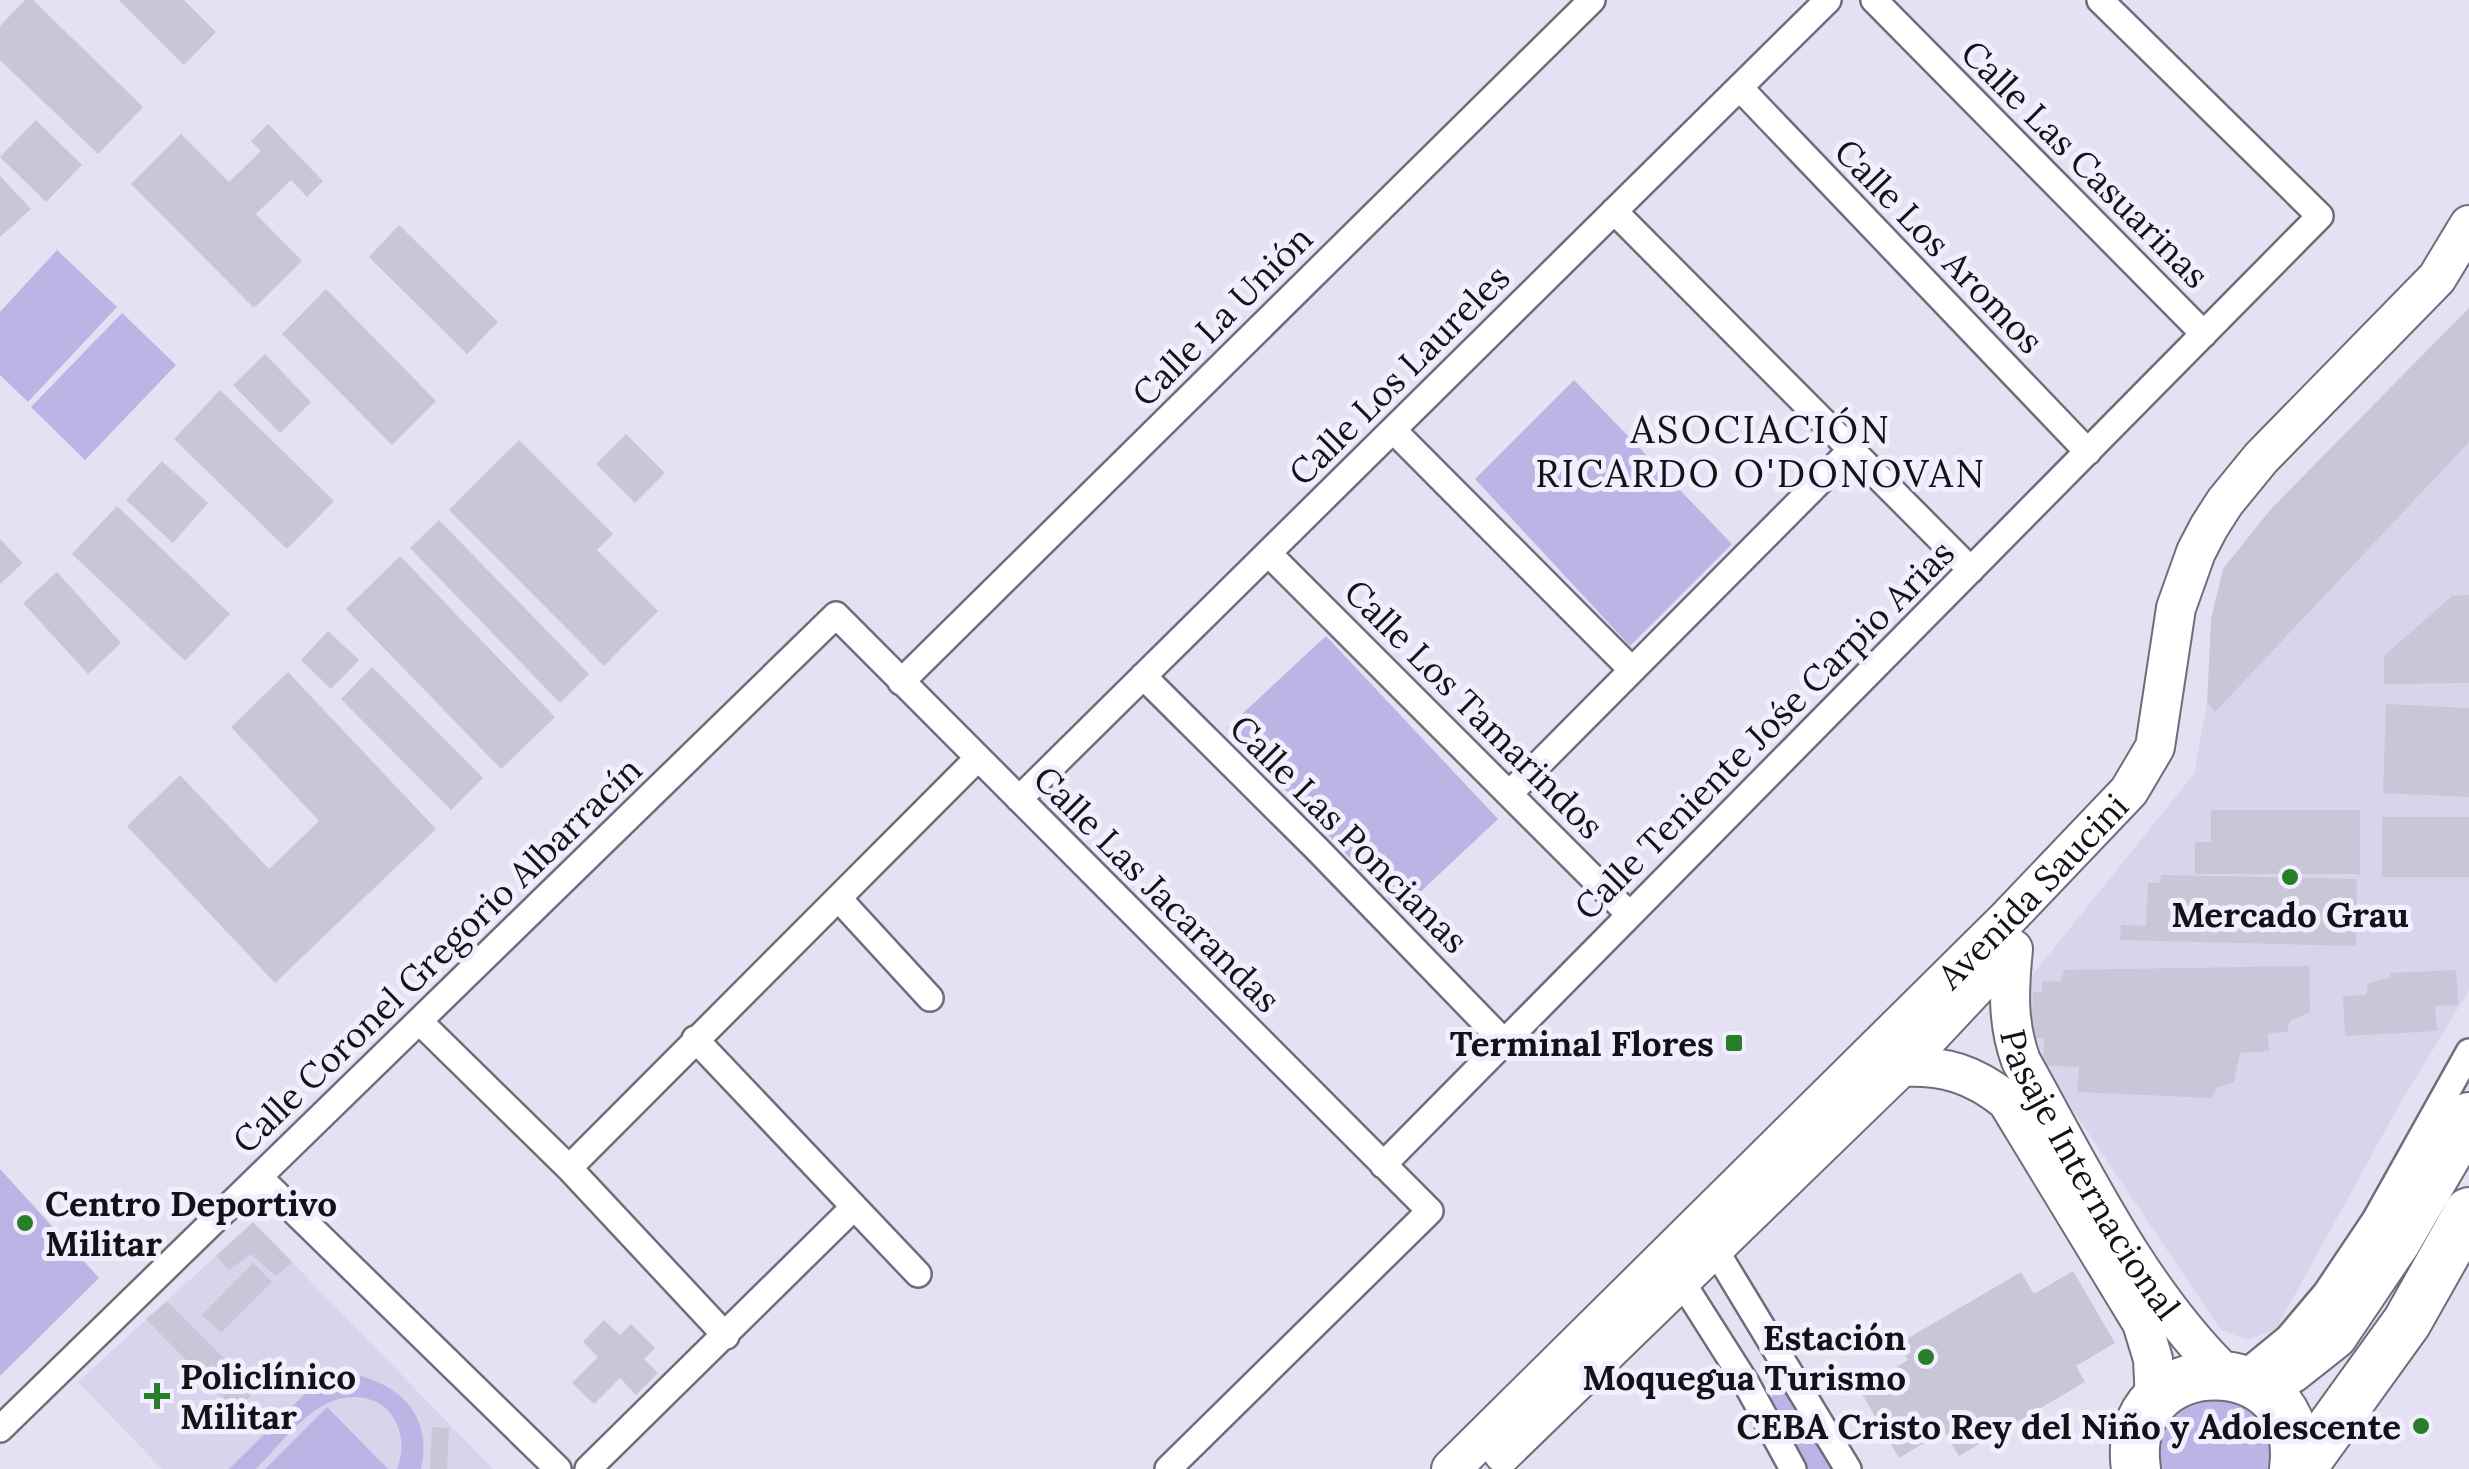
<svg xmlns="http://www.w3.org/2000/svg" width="2469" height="1469" font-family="Lora,serif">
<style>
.built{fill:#d8d4ec}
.green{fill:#bdb4e5}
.building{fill:#c9c6d7}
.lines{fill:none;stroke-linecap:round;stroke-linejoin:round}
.street-casing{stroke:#6f6d7c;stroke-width:30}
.secondary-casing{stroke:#6f6d7c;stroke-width:42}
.highway-casing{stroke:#6f6d7c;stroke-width:52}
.street{stroke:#fff;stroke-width:25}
.secondary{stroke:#fff;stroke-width:38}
.highway{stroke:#fff;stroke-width:48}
.poi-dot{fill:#287d29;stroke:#f1effd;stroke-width:4}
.labels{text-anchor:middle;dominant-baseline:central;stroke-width:10;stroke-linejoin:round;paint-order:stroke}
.street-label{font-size:35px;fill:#131218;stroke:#f1effd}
.poi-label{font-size:35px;font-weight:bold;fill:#131218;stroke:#f1effd;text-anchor:end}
.neighbourhood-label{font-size:38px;letter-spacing:2.5px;fill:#131218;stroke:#f1effd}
</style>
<rect width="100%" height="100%" fill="#e4e1f3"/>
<!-- built -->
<path class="built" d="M2469 308V990L2397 1109 2276 1329 2248 1340 2221 1330 2025 1039 2022 1009 2029 979 2194 774 2207 703 2223 569 2271 509Z
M253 1222 493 1469H162L78 1382Z"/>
<!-- green -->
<path class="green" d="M57 250 117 307 28 402 0 375V312Z
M122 313 176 365 85 460 31 407Z
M1574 380 1732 544 1630 646 1475 479Z
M1326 636 1498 819 1400 911 1227 728Z
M0 1169 99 1278 0 1376Z
M361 1376C406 1389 432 1420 421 1469H397C404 1452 403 1433 393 1417 387 1407 379 1402 368 1399 321 1386 286 1439 256 1469H229L313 1386 325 1379Z
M1783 1379 1836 1469H1805L1769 1401Z
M2213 1390 2271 1418 2278 1469H2150L2168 1408Z
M327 1407 388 1469H265Z"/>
<!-- building -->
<path class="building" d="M25 0H33L143 107 98 154 0 60V26Z
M119 0H184L216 32 184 65Z
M36 120 82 165 46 202 0 157Z
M268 124 323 181 307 197 291 180 256 214 302 261 254 308 131 184 181 134 229 182 261 151 251 141Z
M0 176 31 209 0 237Z
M399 225 498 322 467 354 369 257Z
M326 289 436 401 392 445 282 334Z
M2469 308V442L2215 712 2207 703 2211 619 2223 569 2271 509Z
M265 354 311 402 280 433 233 385Z
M220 390 334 501 287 549 174 439Z
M626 434 665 473 635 503 596 464Z
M519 440 613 534 597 550 658 611 604 666 449 510Z
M162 461 208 503 173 543 126 500Z
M117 506 230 614 185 661 72 554Z
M439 520 589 674 560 703 410 548Z
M0 539 23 563 0 584Z
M400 556 555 717 501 769 346 609Z
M57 572 121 643 88 674 23 603Z
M2469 595V683L2384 684V656L2452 596Z
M328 631 359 660 331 689 301 660Z
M372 667 483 778 451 810 341 699Z
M288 672 436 829 275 983 127 826 180 775 269 869 319 821 231 727Z
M2386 704 2469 708V797L2383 793Z
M2211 810H2360V874H2195V842H2211Z
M2382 817H2469V877H2382Z
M2161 875 2357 879 2356 946 2120 940 2121 925 2146 926 2148 883H2160Z
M2309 966 2310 1012 2290 1021 2287 1032 2268 1033 2269 1051 2240 1053 2234 1082 2216 1088 2212 1098 2077 1092 2079 1067 2043 1065 2044 1038H2031L2033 992H2042V981L2061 982 2064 970Z
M2456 970 2458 1005 2435 1006 2437 1031 2345 1036 2343 996 2366 995 2368 983 2389 978 2391 973Z
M253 1222 292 1262 276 1276 251 1254 229 1270 216 1256Z
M253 1263 272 1282 221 1333 202 1315Z
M2073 1271 2115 1343 2076 1366 2085 1382 1959 1456 1944 1431 1899 1458 1859 1389 1908 1360 1898 1344 2021 1272 2034 1294Z
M167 1301 256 1390 236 1411 146 1319Z
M604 1320 620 1335 631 1324 655 1348 644 1359 658 1373 636 1395 620 1378 594 1404 572 1383 598 1357 583 1342Z
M432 1427 449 1428 447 1469H430Z"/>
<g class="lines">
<defs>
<path id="street" d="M1874 0 2204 334
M1740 88 2088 452
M1614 211 1971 570
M1393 430 1632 670
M1268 553 1630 915
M1143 676 1317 849 1504 1042
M901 682 1592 0
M1509 794 1852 449
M1019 799 1828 0
M839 899 930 998
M419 1021 569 1168 726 1336
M695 1039 918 1274
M1383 1165 2320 216 2100 0
M569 1168 978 758
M259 1177 558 1469
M1708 1238 1848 1469
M1673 1268 1746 1383 1793 1469
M2249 1370 2288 1338 2326 1293 2375 1220 2469 1052
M0 1429 836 615 1430 1211 1168 1469
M588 1469 853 1208"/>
<g id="secondary">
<path id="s1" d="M2013 949C2009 989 2007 1023 2021 1061 2081 1168 2137 1288 2226 1375"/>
<path d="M1901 1067C1944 1065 1974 1074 2007 1101L2142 1323 2153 1359 2155 1401"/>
<path d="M1503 1453 1901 1067 1990 972"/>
<path id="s2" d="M1451 1469 2006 920 2129 791 2155 747 2176 608 2196 552 2209 527 2225 502 2261 458 2437 278 2469 225"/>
</g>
<path id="highway" d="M2254 1384 2290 1369 2333 1335 2397 1240 2469 1117
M2136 1469C2118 1346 2310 1343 2294 1469
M2301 1469 2407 1322 2469 1212"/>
</defs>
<!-- street casing -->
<use href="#street" class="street-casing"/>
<!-- secondary casing -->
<use href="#secondary" class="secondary-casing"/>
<!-- highway casing -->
<use href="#highway" class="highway-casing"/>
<!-- street -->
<use href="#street" class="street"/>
<!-- secondary -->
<use href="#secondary" class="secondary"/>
<!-- highway -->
<use href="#highway" class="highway"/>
</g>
<!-- markers -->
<g class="poi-dot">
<circle cx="2290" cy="877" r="10"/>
<rect x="1724" y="1033" width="20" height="20" rx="5"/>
<circle cx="25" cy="1223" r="10"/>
<circle cx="1926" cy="1357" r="10"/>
<path d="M152 1381h10v10h10v10h-10v10h-10v-10h-10v-10h10z"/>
<circle cx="2421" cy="1426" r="10"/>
</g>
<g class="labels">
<!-- street labels -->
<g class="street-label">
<text transform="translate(2085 164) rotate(45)">Calle Las Casuarinas</text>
<text transform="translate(1939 246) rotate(46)">Calle Los Aromos</text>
<text transform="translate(1222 316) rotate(-45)">Calle La Unión</text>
<text transform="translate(1399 375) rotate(-45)">Calle Los Laureles</text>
<text transform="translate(1474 709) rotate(45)">Calle Los Tamarindos</text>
<text transform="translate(1764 730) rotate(-45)">Calle Teniente Jośe Carpio Arias</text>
<text transform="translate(1349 834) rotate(45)">Calle Las Poncianas</text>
<text transform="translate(1157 889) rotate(45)">Calle Las Jacarandas</text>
<text stroke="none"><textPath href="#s2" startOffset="820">Avenida Saucini</textPath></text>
<text transform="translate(437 955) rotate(-44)">Calle Coronel Gregorio Albarracín</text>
<text stroke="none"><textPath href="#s1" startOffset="245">Pasaje Internacional</textPath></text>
</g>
<!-- poi labels -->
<g class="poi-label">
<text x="2290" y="914" text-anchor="middle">Mercado Grau</text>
<text x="1714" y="1043">Terminal Flores</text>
<text x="45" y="1203" text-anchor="start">Centro Deportivo<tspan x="45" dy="40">Militar</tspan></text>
<text x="1906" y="1337">Estación<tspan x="1906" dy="40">Moquegua Turismo</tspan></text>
<text x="180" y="1376" text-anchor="start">Policlínico<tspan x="180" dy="40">Militar</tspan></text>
<text x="2401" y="1426">CEBA Cristo Rey del Niño y Adolescente</text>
</g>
<!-- neighbourhood labels -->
<g class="neighbourhood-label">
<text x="1761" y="429">ASOCIACIÓN<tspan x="1761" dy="44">RICARDO O'DONOVAN</tspan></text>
</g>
</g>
</svg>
